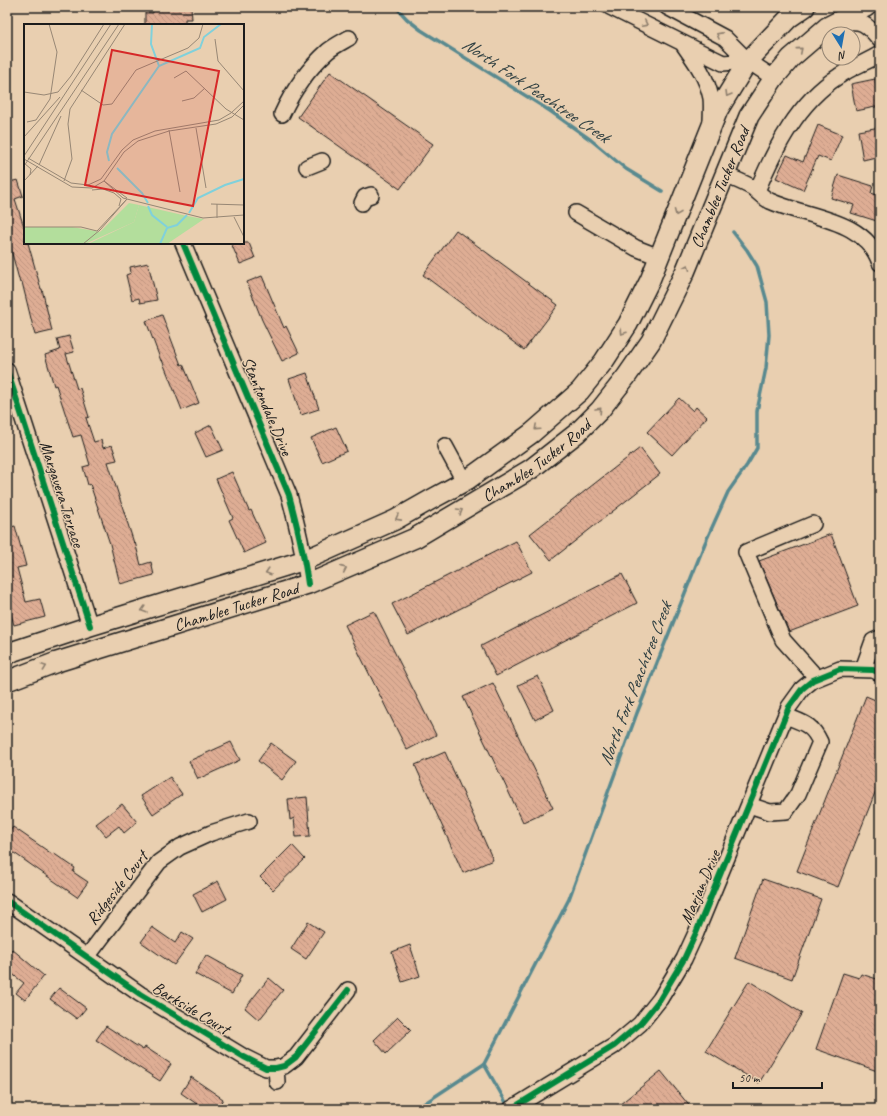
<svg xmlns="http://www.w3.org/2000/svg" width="887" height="1116" font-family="Caveat,sans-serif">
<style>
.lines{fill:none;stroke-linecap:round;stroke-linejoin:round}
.stream{stroke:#58898f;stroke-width:3.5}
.building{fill:url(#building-back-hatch);stroke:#1c1c1c}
.minor-casing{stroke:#1c1c1c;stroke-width:18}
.major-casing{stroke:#1c1c1c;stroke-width:22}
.minor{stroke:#e9cfb0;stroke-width:15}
.major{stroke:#e9cfb0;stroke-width:19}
.cycleway-casing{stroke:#e9cfb0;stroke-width:8}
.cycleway{stroke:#00873e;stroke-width:6}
.oneway{stroke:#8d7e6d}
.labels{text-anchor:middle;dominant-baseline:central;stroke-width:3;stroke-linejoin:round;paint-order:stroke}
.street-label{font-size:17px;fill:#1c1c1c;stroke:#e9cfb0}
.water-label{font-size:18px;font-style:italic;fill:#304042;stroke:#e9cfb0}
.inset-river{fill:none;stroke:#80d1db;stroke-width:2}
.inset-road{fill:none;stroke:#978775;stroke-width:1}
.view{fill:#d62828;fill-opacity:0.15;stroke:#d62828;stroke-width:2}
.inset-edge{fill:none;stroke:#1c1c1c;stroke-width:2}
</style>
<defs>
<pattern id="building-back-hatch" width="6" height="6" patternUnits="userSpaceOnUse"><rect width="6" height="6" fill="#dead94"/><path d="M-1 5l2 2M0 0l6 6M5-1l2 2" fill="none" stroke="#be947f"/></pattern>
</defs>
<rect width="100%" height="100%" fill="#e9cfb0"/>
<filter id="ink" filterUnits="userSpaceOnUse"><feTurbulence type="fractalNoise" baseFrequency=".025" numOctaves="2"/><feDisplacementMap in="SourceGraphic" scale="8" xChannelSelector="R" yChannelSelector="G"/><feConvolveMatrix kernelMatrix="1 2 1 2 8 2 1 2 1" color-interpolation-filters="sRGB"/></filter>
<g filter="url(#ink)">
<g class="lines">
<!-- stream -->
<path class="stream" d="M396 7 407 19 421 30 550 111 591 140 626 169 662 191
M484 1064 508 1106
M416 1109 484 1064 569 899 637 713 705 543 728 492 747 465 757 448V411L766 368 769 335 767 302 757 266 747 250 733 232"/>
</g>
<!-- building -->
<path class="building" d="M153 7H191L192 19H185V25H145V13H153Z
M330 72 433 144 400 189 298 117Z
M875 79 880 106 856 111 851 84Z
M818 125 842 135 831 161 818 156 803 190 776 178 787 155 803 162Z
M880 127V156L863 160 858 131Z
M838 175 873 186 871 193 880 196V222L851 213 854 205 831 198Z
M18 180 23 196 15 199 25 230V243H28L41 289H42L52 331 35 335 22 282 20 283 7 235V181H9V182Z
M456 230 558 305 524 350 423 275Z
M231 243H249L255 258 240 264Z
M148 263 157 300 140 303 139 298 132 300 126 275 131 273 130 267Z
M262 276 284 328 286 326 299 353 282 361 262 320 247 282Z
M162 315 181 365 183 364 199 403 182 410 162 360 161 361 146 321Z
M69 336 74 352 66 354 77 389 80 388 89 417 86 418 94 442 101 440 103 448 112 445 117 460 108 462 134 543 135 542 141 565 151 562 154 575 120 584 110 544 90 484 88 485 83 467 90 465 81 435 73 437 56 385 54 386 45 355 60 350 57 339Z
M307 373 319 409 301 415 289 379Z
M679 398 693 411 696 407 707 417 672 455 647 432Z
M211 425 223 450 206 457 195 433Z
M336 427 347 451 322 462 311 438Z
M640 448 660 474 551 560 530 534Z
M232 472 249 511 251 510 266 543 244 553 229 520 233 518 216 479Z
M15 526 26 566 17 568 26 602 40 599 45 617 14 625 7 600V588L11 586 7 571V528Z
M831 534 858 606 789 632 759 561Z
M516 541 532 572 408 635 392 604Z
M622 574 637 603 496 676 481 646Z
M374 611 436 735 407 750 345 625Z
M538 676 554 710 535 720 518 685Z
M493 683 553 808 523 822 463 697Z
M866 696 880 702V780L838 887 797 871Z
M231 742 240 760 198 779 189 761Z
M271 743 296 761 282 780 258 761Z
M445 752 493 860 463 873 415 765Z
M170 777 182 794 153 814 141 796Z
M307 797 310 836 296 837 294 818 290 820 288 799Z
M122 804 137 822 124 833 119 826 106 836 96 824Z
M13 827 52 854 53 853 75 868 73 872 88 882 77 897 7 848V835Z
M292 845 305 859 273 890 260 877Z
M763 879 821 899 792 979 735 958Z
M218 881 227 899 202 912 193 894Z
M308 922 324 932 306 959 291 949Z
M152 927 175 943 182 932 193 939 174 965 141 942Z
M410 945 420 976 402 982 392 952Z
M12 949 44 976 25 1000 16 993 24 983 7 970V956Z
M206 955 242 975 232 994 195 974Z
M843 973 859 978 861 974 880 980V1072L816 1049Z
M269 978 283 990 259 1020 245 1008Z
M749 981 802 1013 759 1083 706 1051Z
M59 988 86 1008 77 1019 50 999Z
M398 1017 411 1030 386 1054 374 1040Z
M106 1026 143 1050 145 1047 171 1064 160 1081 96 1040Z
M661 1071 692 1109H614Z
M191 1077 223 1099 217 1109H204L181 1093Z"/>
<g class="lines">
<defs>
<path id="minor" d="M610 7 723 63 748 61
M667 7 725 38 748 61 774 78
M840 24C861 18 867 24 880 40
M683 44C695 61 707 77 711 98 712 106 711 115 711 123
M282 114C293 90 308 69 328 51 334 46 342 42 349 38
M307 167 322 161
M725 175C734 179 745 183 753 188 758 192 763 198 770 201 807 218 865 218 880 263
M757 191C775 148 798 102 839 76 852 67 867 62 880 54
M362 203 365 197 371 195
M576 213 636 248 659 257
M183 243 289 495C297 525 304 554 308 584
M7 370 90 626
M445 446 464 481
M813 524 746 552 783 640 817 678
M863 669 873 641 880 638
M749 805 770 812 786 811 798 794 820 742C812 724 803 723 786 716
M7 901 140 994 244 1057 266 1068H276L284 1066 296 1057 348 990
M87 957 159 862 180 847 211 833 249 821
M276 1068 277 1082
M511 1109 614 1046 640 1024 660 999 684 959 696 933 789 707 802 689 813 680 840 669 873 670 880 673"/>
<g id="major">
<path d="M7 655 14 651 90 626 305 560 395 520 432 499 467 480 532 433 580 391 604 361 628 324 650 280 718 110 748 61 789 18 805 7"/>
<path id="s1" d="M7 681 57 662 308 584 415 538 531 469 577 433 600 410 626 377 651 341 685 272 749 116 774 78 791 58 827 27 866 7"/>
</g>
</defs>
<!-- minor casing -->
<use href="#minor" class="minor-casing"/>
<!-- major casing -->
<use href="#major" class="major-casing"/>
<!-- minor -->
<use href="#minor" class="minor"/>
<!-- major -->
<use href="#major" class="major"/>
<defs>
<path id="cycleway" d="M183 243 289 495C297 525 304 554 308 584
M7 370 90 626
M7 901 140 994 244 1057 266 1068H276L284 1066 296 1057 348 990
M511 1109 614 1046 640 1024 660 999 684 959 696 933 789 707 802 689 813 680 840 669 873 670 880 673"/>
</defs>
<!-- cycleway casing -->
<use href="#cycleway" class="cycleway-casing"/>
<!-- cycleway -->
<use href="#cycleway" class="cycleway"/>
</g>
<!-- one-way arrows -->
<defs><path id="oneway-chevron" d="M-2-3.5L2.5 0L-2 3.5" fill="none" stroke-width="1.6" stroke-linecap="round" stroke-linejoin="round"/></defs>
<g class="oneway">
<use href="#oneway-chevron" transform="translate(645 24) rotate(26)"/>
<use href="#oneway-chevron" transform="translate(719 35) rotate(-151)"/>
<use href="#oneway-chevron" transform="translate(800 50) rotate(-40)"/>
<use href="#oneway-chevron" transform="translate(728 94) rotate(121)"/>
<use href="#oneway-chevron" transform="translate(677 213) rotate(112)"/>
<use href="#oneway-chevron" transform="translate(687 267) rotate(-67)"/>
<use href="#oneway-chevron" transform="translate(623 332) rotate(123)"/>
<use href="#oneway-chevron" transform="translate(599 410) rotate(-47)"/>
<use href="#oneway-chevron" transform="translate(537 428) rotate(138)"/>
<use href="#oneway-chevron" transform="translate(460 511) rotate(-31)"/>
<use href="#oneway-chevron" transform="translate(398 518) rotate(152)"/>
<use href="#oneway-chevron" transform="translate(344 569) rotate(-24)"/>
<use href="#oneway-chevron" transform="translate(268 572) rotate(163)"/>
<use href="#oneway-chevron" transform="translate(144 610) rotate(163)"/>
<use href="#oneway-chevron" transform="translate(44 667) rotate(-20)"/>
</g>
</g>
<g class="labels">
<!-- street labels -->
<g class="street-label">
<text stroke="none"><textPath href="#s1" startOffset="913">Chamblee Tucker Road</textPath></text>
<text transform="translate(267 406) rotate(67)">Stantondale Drive</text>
<text stroke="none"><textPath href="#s1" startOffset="577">Chamblee Tucker Road</textPath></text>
<text transform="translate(62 494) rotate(72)">Margavera Terrace</text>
<text stroke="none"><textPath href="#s1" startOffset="241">Chamblee Tucker Road</textPath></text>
<text transform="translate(700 887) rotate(-67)">Marjan Drive</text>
<text transform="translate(117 888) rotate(-52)">Ridgeside Court</text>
<text transform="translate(191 1008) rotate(31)">Barkside Court</text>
</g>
<!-- water labels -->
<g class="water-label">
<text transform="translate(536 90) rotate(34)">North Fork Peachtree Creek</text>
<text transform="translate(635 684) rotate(-69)">North Fork Peachtree Creek</text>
</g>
</g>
<!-- overview -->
<g transform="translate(24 24)">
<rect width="220" height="220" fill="#e9cfb0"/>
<path d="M105 179 115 181 110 198 61 220 77 207Z" fill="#b3de9c"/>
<path d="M115 181 163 192 180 195 143 220H64L110 198ZM0 203H48L77 208 61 220H0Z" fill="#b3de9c"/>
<path class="inset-river" d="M128 0 127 20 135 42M85 137 83 128 88 110 135 42 176 24 180 13 197 0M93 144 118 169 124 179M124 182 128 191 143 203M165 189 174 174 201 161 220 155M143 204 153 201 163 191M136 220 143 204"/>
<path class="inset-road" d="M191 15 194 37 220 67M150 54 162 47 202 85 220 96M57 66 79 81 88 80 112 46 164 24 175 14 179 0M0 68 20 71 34 68 47 52 80 0M158 77 170 74 181 64M3 98 12 96 26 75 33 28 25 0M172 104 182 164M145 106 156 168M0 113 36 73M0 132 87 0M4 134 47 159 64 161 77 155 98 126 109 116 131 107 195 96 207 89 220 77M0 135 48 163 68 164 80 157 100 128 114 117 145 107 192 100 208 93 220 81M0 139 7 145 6 151M15 141 37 92M0 142 95 0M0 157 14 142M40 157 48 135 44 100 46 85 101 0M80 157 99 174 179 194 220 191M80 157 103 174M68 166 79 165 90 169 97 175 95 182M187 180 220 181M193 180V194M210 193 220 213M0 203H57L73 207M73 207 103 175M59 220 76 206 103 175"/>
<path class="view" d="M88 26 195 47 169 182 61 161Z"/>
<rect width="220" height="220" class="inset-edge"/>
</g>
<!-- margin -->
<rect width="887" height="1116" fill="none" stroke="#e9cfb0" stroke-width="24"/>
<rect x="12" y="12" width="863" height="1092" fill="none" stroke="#1c1c1c" stroke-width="1.5" filter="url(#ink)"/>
<!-- north arrow -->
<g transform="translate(841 46) rotate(169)"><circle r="19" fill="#e9cfb0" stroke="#978775"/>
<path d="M0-3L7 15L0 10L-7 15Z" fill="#1f6fb2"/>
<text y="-6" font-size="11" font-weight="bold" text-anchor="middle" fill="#1c1c1c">N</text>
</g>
<!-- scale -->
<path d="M733 1082v6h89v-6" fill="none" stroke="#1c1c1c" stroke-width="2"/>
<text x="739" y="1082" font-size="12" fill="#1c1c1c" stroke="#e9cfb0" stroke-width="3" paint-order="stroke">50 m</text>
</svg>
